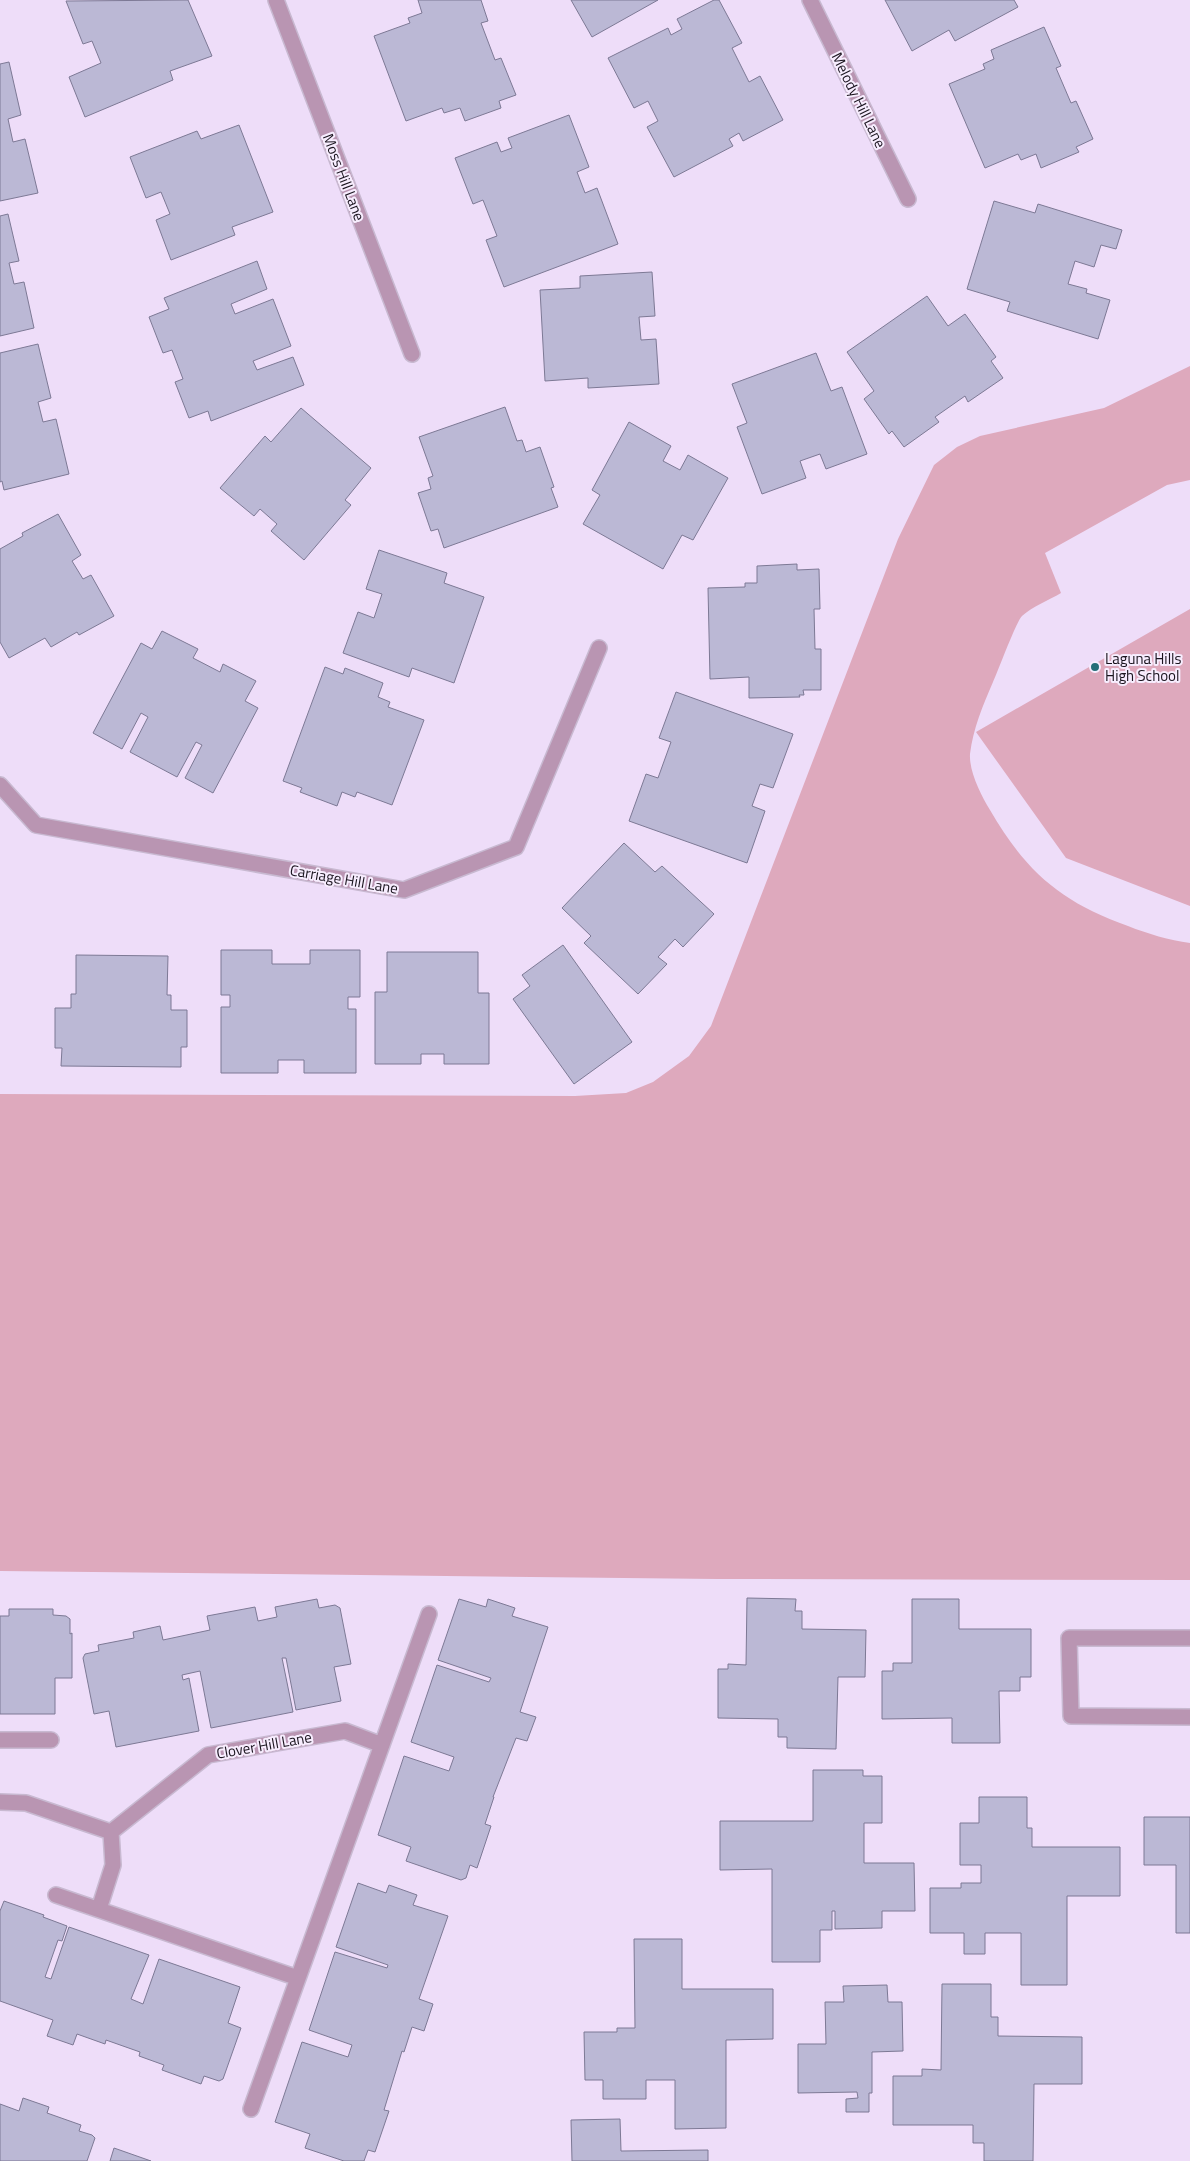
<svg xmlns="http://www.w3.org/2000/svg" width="1190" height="2161" font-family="'Titillium Web',sans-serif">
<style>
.green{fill:#dea9bd}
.building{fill:#bbb8d5;stroke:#7d7995}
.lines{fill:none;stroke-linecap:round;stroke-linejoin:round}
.minor-casing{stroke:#c8b9d1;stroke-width:18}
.minor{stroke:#b995b2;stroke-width:15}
.poi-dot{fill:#256f78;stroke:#f7edfe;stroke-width:2}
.labels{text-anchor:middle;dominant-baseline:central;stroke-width:4;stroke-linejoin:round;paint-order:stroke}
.street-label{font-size:15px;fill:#19131d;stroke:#f7edfe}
.poi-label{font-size:15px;fill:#19131d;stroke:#f7edfe;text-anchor:start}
</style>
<rect width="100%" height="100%" fill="#eeddf9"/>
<!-- green -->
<path class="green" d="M1190 366V480L1167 485 1045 553 1061 593C1049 600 1032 607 1022 616 1016 622 998 671 993 682 983 705 973 729 970 754 969 772 981 795 990 810 1026 872 1061 902 1128 926 1148 934 1169 940 1190 943V1580L717 1579 0 1571V1094L575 1096 626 1093 653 1082 689 1056 711 1026 898 539 934 465 957 447 980 436 1104 408Z
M1190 609V906L1066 858 976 732Z"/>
<!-- building -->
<path class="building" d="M188 0 212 56 170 71 173 80 85 117 69 77 101 63 92 41 83 44 66 1Z
M418 0H481L488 21 481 23 495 60 501 58 516 95 499 101 501 108 465 121 460 108 444 113 442 108 406 121 374 36 410 23 408 18 422 13Z
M571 0H658L592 37Z
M714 0H719L742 43 732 48 749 82 760 76 783 120 743 141 739 133 729 139 733 146 674 177 647 127 658 121 648 101 634 108 608 58 668 28 671 35 682 29 677 19Z
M885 0H1014L1018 7 955 41 949 30 912 51Z
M1044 27 1061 66 1056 68 1071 103 1076 101 1093 139 1076 147 1079 152 1041 168 1036 154 1021 160 1018 154 985 168 949 84 985 69 983 64 994 59 991 50Z
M9 62 21 115 8 119 13 142 25 139 38 193 0 201V64Z
M569 115 589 167 577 172 585 193 597 188 618 244 504 287 486 240 497 236 483 200 473 204 455 158 497 142 501 152 512 148 508 138Z
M239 125 273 212 232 227 235 235 171 260 156 220 170 214 161 192 146 198 130 157 197 131 201 139Z
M994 201 1035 213 1038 204 1122 230 1116 249 1101 245 1094 267 1075 261 1068 284 1087 289 1086 293 1110 300 1098 339 1007 311 1010 302 967 289Z
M8 214 19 261 9 263 14 284 24 282 34 328 0 336V216Z
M257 261 267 289 231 304 235 314 273 299 291 346 253 361 257 370 293 357 304 385 211 421 208 411 189 418 175 382 183 379 172 350 163 353 149 317 169 309 164 298Z
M652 272 655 316 639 317 641 340 656 339 659 384 588 388V378L545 381 540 290 580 288V276Z
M927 296 948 326 965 314 996 357 991 361 1003 378 968 402 965 396 935 417 939 422 904 447 892 431 889 434 864 399 874 391 847 352Z
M38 344 51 398 38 402 43 422 56 419 69 474 4 490 2 481 0 482V353Z
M816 353 831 391 842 387 867 454 826 469 820 454 800 461 806 478 762 494 737 427 747 423 732 384Z
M505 407 517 441 522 440 526 452 540 447 554 487 551 488 558 507 444 548 438 529 431 531 418 493 431 489 428 478 433 476 419 437Z
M301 408 371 468 345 500 351 505 304 560 271 531 277 524 260 509 254 516 220 488 265 436 271 442Z
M629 422 671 446 663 461 680 470 688 455 728 478 693 540 682 535 663 569 583 524 600 495 592 490Z
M58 514 81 555 72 561 83 579 91 575 114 616 79 635 77 632 51 647 45 638 9 658 0 642V549L23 536 22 533Z
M379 550 447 573 444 583 484 597 454 683 412 668 409 677 343 653 358 612 374 618 382 594 366 589Z
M797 564V570L819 569 820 609H814L815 649H821V690H803L804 695H799L800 697 749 698V677L710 679 708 588 745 587V583H757V566Z
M162 631 198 649 193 658 220 672 223 664 256 681 245 701 258 708 213 793 185 778 202 745 196 742 177 777 130 752 148 717 141 713 122 749 93 733 141 643 152 649Z
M325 667 343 674 345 668 383 683 378 697 390 702 388 707 424 720 392 805 357 792 355 797 342 792 337 806 300 792 302 788 283 781Z
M676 692 793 734 773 788 760 784 752 806 765 811 747 863 629 821 646 774 658 778 671 742 659 738Z
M624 843 655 872 662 866 714 914 683 947 675 939 658 957 667 964 638 994 584 943 591 936 562 908Z
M563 945 632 1042 574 1084 513 999 530 986 522 975Z
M221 950H272V964H310V950H360V997H348V1009H356V1073H304V1060H278V1073H221V1007H230V995H221Z
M387 952H478V993H489V1064H444V1054H421V1064H375V992H387Z
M76 955 168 956 167 995H171V1010H187V1047H181V1067L61 1066 62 1048H55V1008H71V994H76Z
M747 1598 796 1599 795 1611H802V1629L866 1630 865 1677H838L836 1749 787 1748V1737H778V1719L718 1718V1669H728V1664L746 1665Z
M317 1599 319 1608 335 1605 340 1608 351 1664 334 1667 341 1701 296 1710 286 1658H282L293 1712 211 1728 200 1671 182 1675 183 1680 189 1678 199 1731 116 1747 109 1711 94 1714 83 1658 85 1654 99 1651 98 1645 134 1638 133 1632 160 1626 163 1640 210 1630 207 1616 255 1607 258 1621 277 1617 275 1607Z
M459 1599 486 1607 488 1599 515 1608 512 1616 548 1627 520 1712 536 1717 527 1741 516 1738 493 1797H494L485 1824 491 1826 477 1868 470 1865 466 1878 461 1880 406 1861 411 1847 378 1835 404 1756 449 1771 454 1757 411 1742 437 1665 489 1682 491 1678 438 1660Z
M912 1599H959V1629H1031V1677H1020V1691H999L1000 1743H952V1718L882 1719V1671H893V1663H912Z
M9 1609H53V1615L66 1616 70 1619V1634L72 1633V1678H55V1714H0V1616H9Z
M813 1770H863V1776H882V1823H864V1863H914L915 1911H882V1928L835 1929V1911H832V1930H820V1962H772V1869L720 1870V1821H813Z
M979 1797H1027V1828H1032V1847H1120V1896H1067V1985H1021V1933H985V1954H964V1933H930V1888H961V1883H981V1865H960V1823H979Z
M1144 1817H1190V1933H1176V1865H1144Z
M358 1883 386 1893 389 1885 417 1895 413 1905 448 1916 419 1999 433 2004 424 2031 412 2027 404 2052 402 2051 384 2110 389 2111 375 2152 368 2150 364 2161H344L305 2148 310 2134 275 2122 302 2042 348 2057 352 2045 309 2030 335 1952 387 1968 388 1965 336 1947Z
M4 1901 44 1915 43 1917 67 1926 62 1941 58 1940 45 1977 51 1979 69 1927 149 1955 131 1999 143 2004 159 1959 240 1987 228 2023 241 2028 223 2079 219 2081 204 2076 201 2084 162 2070 164 2065 139 2056 140 2052 106 2040 105 2044 77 2034 73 2045 47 2036 53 2020 0 2001V1911Z
M634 1939H682V1989H773V2039L726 2040V2128L675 2129V2080H646V2099H603V2080H585L584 2032H617V2028H635Z
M942 1984H991V2017H998V2036L1082 2037V2084H1034L1033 2161H984V2143H973V2125H893V2076H922V2069L941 2070Z
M887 1985 888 2002H902L903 2051 872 2052V2093H869V2112H846V2099L858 2098 857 2092 798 2093V2044H826L825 2002H844L843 1986Z
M23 2098 49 2107 47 2113 81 2125 79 2131 92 2135 95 2138 87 2161H0V2104L19 2111Z
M620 2119 621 2151 708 2150V2161H572L571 2120Z
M114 2148 151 2161H110Z"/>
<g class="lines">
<defs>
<path id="minor" d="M276 0 412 354
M810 0 908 199
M0 785 36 825 404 890 516 847 599 648
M1190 1638H1069L1071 1716 1190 1717
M0 1740H51
M0 1802 26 1803 111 1832
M56 1895 298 1978
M99 1909 113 1865 111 1832 208 1755 345 1731 382 1745
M251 2109 429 1614"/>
</defs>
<!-- minor casing -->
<use href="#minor" class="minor-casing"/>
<!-- minor -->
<use href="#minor" class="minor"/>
</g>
<!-- markers -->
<circle class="poi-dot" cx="1095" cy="667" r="5"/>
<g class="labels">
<!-- street labels -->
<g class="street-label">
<text transform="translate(859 100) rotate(64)">Melody Hill Lane</text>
<text transform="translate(344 177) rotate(69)">Moss Hill Lane</text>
<text transform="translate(344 879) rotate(10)">Carriage Hill Lane</text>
<text transform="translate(264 1745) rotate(-10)">Clover Hill Lane</text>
</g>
<!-- poi labels -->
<g class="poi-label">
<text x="1105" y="658">Laguna Hills<tspan x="1105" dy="17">High School</tspan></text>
</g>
</g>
</svg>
